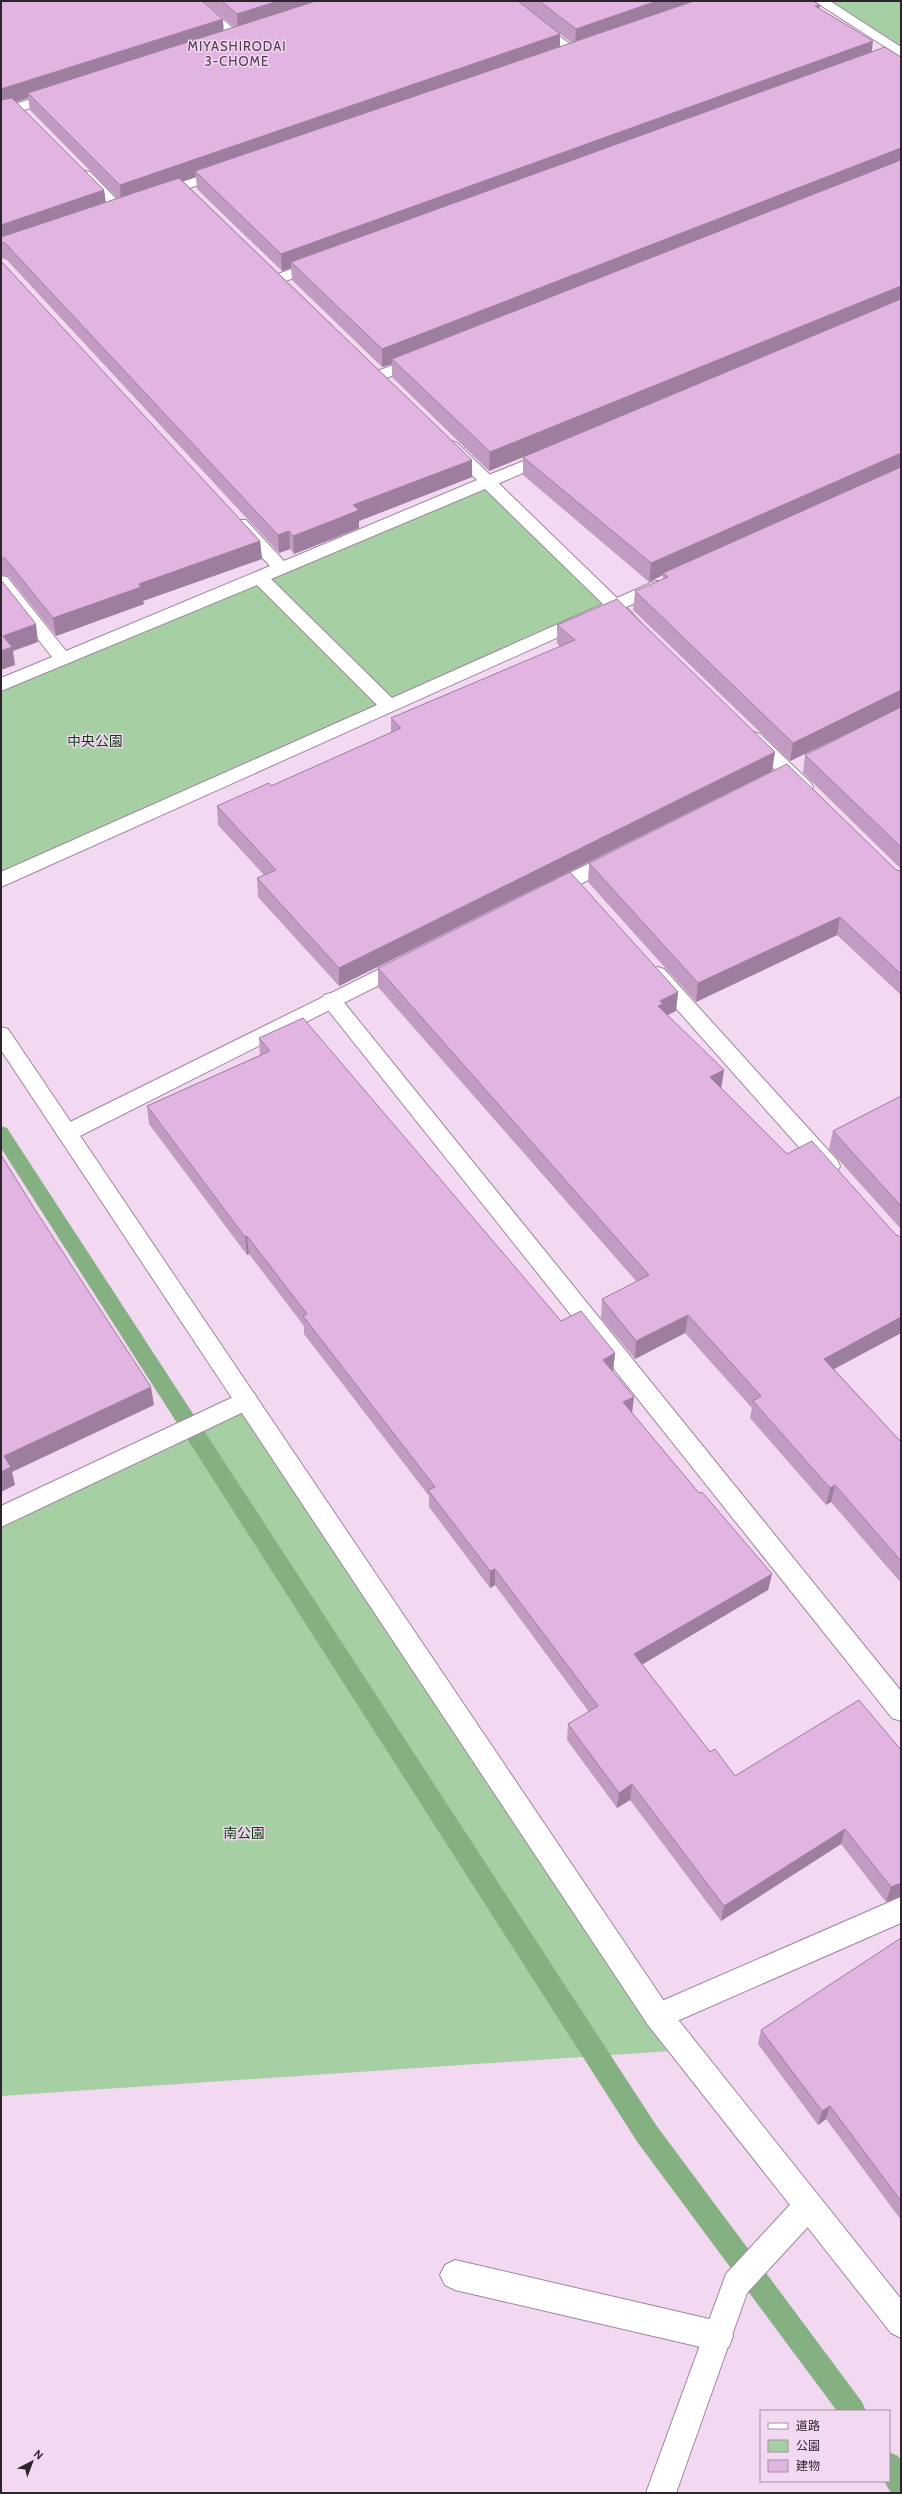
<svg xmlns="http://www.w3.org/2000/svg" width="902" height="2494" font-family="Cabin,'Noto Sans JP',sans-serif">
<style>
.green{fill:#a6cfa4}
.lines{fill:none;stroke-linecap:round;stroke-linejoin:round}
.stream{fill:#84b082;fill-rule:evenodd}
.lane-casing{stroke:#9e879e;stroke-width:2}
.street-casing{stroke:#9e879e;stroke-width:2}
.secondary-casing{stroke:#9e879e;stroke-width:2}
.lane{fill:#fff;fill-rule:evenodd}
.street{fill:#fff;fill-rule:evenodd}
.secondary{fill:#fff;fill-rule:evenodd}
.wall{fill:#c29bc2;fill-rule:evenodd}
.shaded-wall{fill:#9e7e9e}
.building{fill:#e2b4e2;stroke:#9e7e9e}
.labels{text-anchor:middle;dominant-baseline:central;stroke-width:3;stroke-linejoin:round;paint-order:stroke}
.far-neighbourhood-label{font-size:13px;letter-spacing:1px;fill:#513c51;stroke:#f2d8f1}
.park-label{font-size:14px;fill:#0f3e10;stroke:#f2d8f1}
</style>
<rect width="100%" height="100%" fill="#f2d8f1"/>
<!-- green -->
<path class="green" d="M821 1H901V53Z
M487 482 615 606 1 880V685Z
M246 1400 685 2050 1 2096V1517Z"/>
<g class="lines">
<!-- stream -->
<path class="stream" d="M1 1126 7 1128 656 2125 862 2402 866 2411H837L638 2143 1 1148Z
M889 2452 898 2456 901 2460V2493H891L884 2481H889Z"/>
<defs>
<path id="lane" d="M320 258 325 260 328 263 325 266 278 284 270 279 273 276Z
M420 355 428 360 426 363 378 381 370 376 372 373Z
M551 450 559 455 557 458 493 486H481L479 482 481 478Z
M657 967 664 969 837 1160 840 1166 837 1172 829 1174 821 1172 650 979 647 974 650 969Z
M331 993 338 995 901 1691V1721L892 1718 324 1005 321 1000 324 995Z
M455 2260 718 2321 729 2325 733 2336 729 2347 718 2351 455 2290 445 2285 440 2275 445 2265Z"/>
<path id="street" d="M187 1H202L243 37 236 41 231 40Z
M499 1H514L580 52 578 55H568Z
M814 1H830L901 47V57Z
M58 91 65 95 63 98 1 117V108Z
M224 168 231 172 229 175 159 198 152 194 154 191Z
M85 171 90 172 123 206 125 209 123 212H113L80 178 78 175Z
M451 441 457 443 617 598 655 581H667L670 585 667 589 626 607 641 623 638 627H626L612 613 1 887V872L377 705 257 585 1 691V678L52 657 1 592V576L7 577 66 651 270 566 234 528 232 524 234 520H246L284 561 477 480 443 446ZM485 489 603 604 392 698 271 579Z
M753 732 760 734 811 783 813 787 811 791 804 793 797 791 746 742 744 738 746 734Z
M615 851 622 853 625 858 622 863 557 896 550 898 543 896 540 891 543 886Z
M404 957 411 959 414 964 411 969 74 1139 67 1141 60 1139 56 1133 60 1127Z
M246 1391 254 1393 258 1400 254 1407 1 1527V1506Z
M901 1897V1923L668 2025 658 2029 648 2025 644 2016 648 2007Z
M808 2192 818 2196 822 2206 818 2216 747 2293 676 2493H646L726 2274 798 2196Z"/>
<path id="secondary" d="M1 1027 8 1029 668 2007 901 2299V2338L891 2333 648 2025 1 1050Z"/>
</defs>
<!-- lane casing -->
<use href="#lane" class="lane-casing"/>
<!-- street casing -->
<use href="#street" class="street-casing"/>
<!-- secondary casing -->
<use href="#secondary" class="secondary-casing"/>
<!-- lane -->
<use href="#lane" class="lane"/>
<!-- street -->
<use href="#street" class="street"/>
<!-- secondary -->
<use href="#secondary" class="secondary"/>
</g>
<!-- wall -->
<path class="wall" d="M1 1 224 30 234 27 204 1H813L819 9 872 52 901 57V869L803 773 805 755 857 729 790 761 633 610 635 591 663 579V575L649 582 523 475V457L489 471 392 377V364L382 367 292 280 291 268 282 271 197 189 196 177 183 181 472 460V477L359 521V528L338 537 294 554 290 549 279 553 7 260 1 258ZM560 34 572 43 560 47ZM28 98 30 110 117 198 106 202 104 190 16 102Z
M1 261 260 541 262 559 143 601 144 604 56 636 8 576 1 575Z
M557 625 772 771 339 986 258 897 257 878 264 875 218 825 217 806 271 786 391 733V718L560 647 557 643Z
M589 863 896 870 901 871V995L837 935 696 1002 588 882Z
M378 968 678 992 676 1011 667 1015 724 1070 721 1088 901 1333 834 1369 901 1442V1583L831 1502 826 1505 750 1418 752 1408 685 1333 635 1359 601 1318 602 1299 637 1282 378 987Z
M259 1038 561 1321 615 1353 613 1371H612L632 1413 699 1493 772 1574 768 1590 642 1664 710 1752 735 1776 859 1700 901 1896 886 1902 841 1844 721 1921 630 1800 617 1808 567 1740 568 1724 589 1712 495 1585 490 1588 429 1507V1496L304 1334V1326L249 1254 247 1255 149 1124 147 1106 260 1055Z
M901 1096V1229L829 1149 833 1131Z
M901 1938V2220L826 2119 818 2125 758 2044 761 2030Z"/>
<!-- shaded-wall -->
<path class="shaded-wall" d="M278 1H331L238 30 237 14Z
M657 1H704L575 45 576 29Z
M820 5 818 21 815 6Z
M223 19 224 35 28 93V98L1 107V89Z
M560 34V50L195 171 196 177 121 202 120 185Z
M873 41 871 57 291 262V268L282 271 281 254Z
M901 148V165L392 359V364L382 367V349Z
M104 190 106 207 1 242V225Z
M901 286V303L489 471 490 452Z
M901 453 900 471 663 573V575L649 582 651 563Z
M472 460V477L359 521V528L294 554 293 536 353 505Z
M289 531 290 549 279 553 278 535Z
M260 541 262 559 143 601 144 604 56 636 53 618 139 584Z
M36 624 38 642 13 651 15 665 1 670V651L3 636Z
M901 690V704L900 708 790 761 793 743Z
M775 752 772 771 339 986V968Z
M840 917 837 935 696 1002 698 983Z
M678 992 676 1011 661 1018 658 1006 660 1001Z
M724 1070 721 1089 710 1077Z
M247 1236 249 1254 247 1255 245 1237Z
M688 1315 685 1333 635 1359 636 1341Z
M901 1317V1333L821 1376 824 1359Z
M615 1353 613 1371 601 1377 603 1360Z
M151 1387 154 1405 12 1472 15 1485 1 1492V1472L4 1456Z
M634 1397 632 1414 623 1402Z
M835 1485 831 1502 826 1505 830 1488Z
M495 1569V1585L490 1588V1571Z
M772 1574 768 1590 633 1670 634 1654Z
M632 1784 630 1800 617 1808 619 1793Z
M845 1829 841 1844 721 1921 724 1906Z
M901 1883V1896L886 1902 891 1887Z
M830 2106 826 2119 818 2125 822 2111Z"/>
<!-- building -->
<path class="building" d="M1 1H202L223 19 1 89Z
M222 1H278L237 14Z
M316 1H518L560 34 120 185 28 93Z
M539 1H657L576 29Z
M694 1H813L820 5 815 6 873 41 281 254 195 171Z
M885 47 901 57V148L382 349 291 262Z
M12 98 104 190 1 225V100Z
M901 160V286L490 452 392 359Z
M179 178 472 460 353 505 359 510 337 519 293 536 289 531 278 535 5 243 1 242V237Z
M1 261 260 541 139 584 141 587 53 618 5 558H1Z
M901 299V453L651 563 523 457Z
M901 467V690L793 743 635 591 668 577 663 573Z
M1 580 36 624 3 636 12 647 1 651Z
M617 599 775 752 339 968 257 878 276 870 217 806 269 783 271 786 401 728 391 718 575 640 557 625Z
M901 707V847L805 755Z
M787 764 896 870 901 871V974L840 917 698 983 589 863Z
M570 872 678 992 660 1001 663 1004 658 1006 724 1070 710 1077 787 1154 812 1141 896 1235 901 1237V1317L824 1359 901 1442V1561L835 1485 830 1488 753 1401 761 1396 688 1315 636 1341 602 1299 649 1275 378 968Z
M303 1018 561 1321 581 1311 615 1353 603 1360 634 1397 623 1402 699 1493 702 1492 772 1574 634 1654 710 1752 715 1749 735 1776 859 1700 901 1750V1883L891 1887 845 1829 724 1906 632 1784 619 1793 568 1724 598 1706 495 1569 490 1571 428 1490 435 1487 303 1316 307 1314 247 1236 245 1237 147 1106 270 1051 259 1038Z
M901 1096V1206L833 1131Z
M1 1155 34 1208 151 1387 4 1456 11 1467 1 1472Z
M901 1938V2201L830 2106 822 2111 761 2030Z"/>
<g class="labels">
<!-- far-neighbourhood labels -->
<g class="far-neighbourhood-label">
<text x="237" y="46">MIYASHIRODAI<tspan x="237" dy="15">3-CHOME</tspan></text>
</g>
<!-- park labels -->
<g class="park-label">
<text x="95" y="741">中央公園</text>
<text x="244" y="1833">南公園</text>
</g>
</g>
<!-- border -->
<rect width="902" height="2494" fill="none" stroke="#2d242d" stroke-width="4"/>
<!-- legend -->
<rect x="760" y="2410" width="130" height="72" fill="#f2d8f1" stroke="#a390a3"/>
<rect x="768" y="2423" width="20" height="6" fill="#ffffff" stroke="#a390a3"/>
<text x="796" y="2430" font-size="12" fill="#2d242d">道路</text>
<rect x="768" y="2440" width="20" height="12" fill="#a6cfa4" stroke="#a390a3"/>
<text x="796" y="2450" font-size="12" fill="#2d242d">公園</text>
<rect x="768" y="2460" width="20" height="12" fill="#e2b4e2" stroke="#a390a3"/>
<text x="796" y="2470" font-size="12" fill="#2d242d">建物</text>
<!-- north arrow -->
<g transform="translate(32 2462) rotate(42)" stroke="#f2d8f1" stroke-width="3" paint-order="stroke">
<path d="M0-3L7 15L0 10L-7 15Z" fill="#2d242d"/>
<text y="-6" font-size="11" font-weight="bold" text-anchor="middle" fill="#2d242d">N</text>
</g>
</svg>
